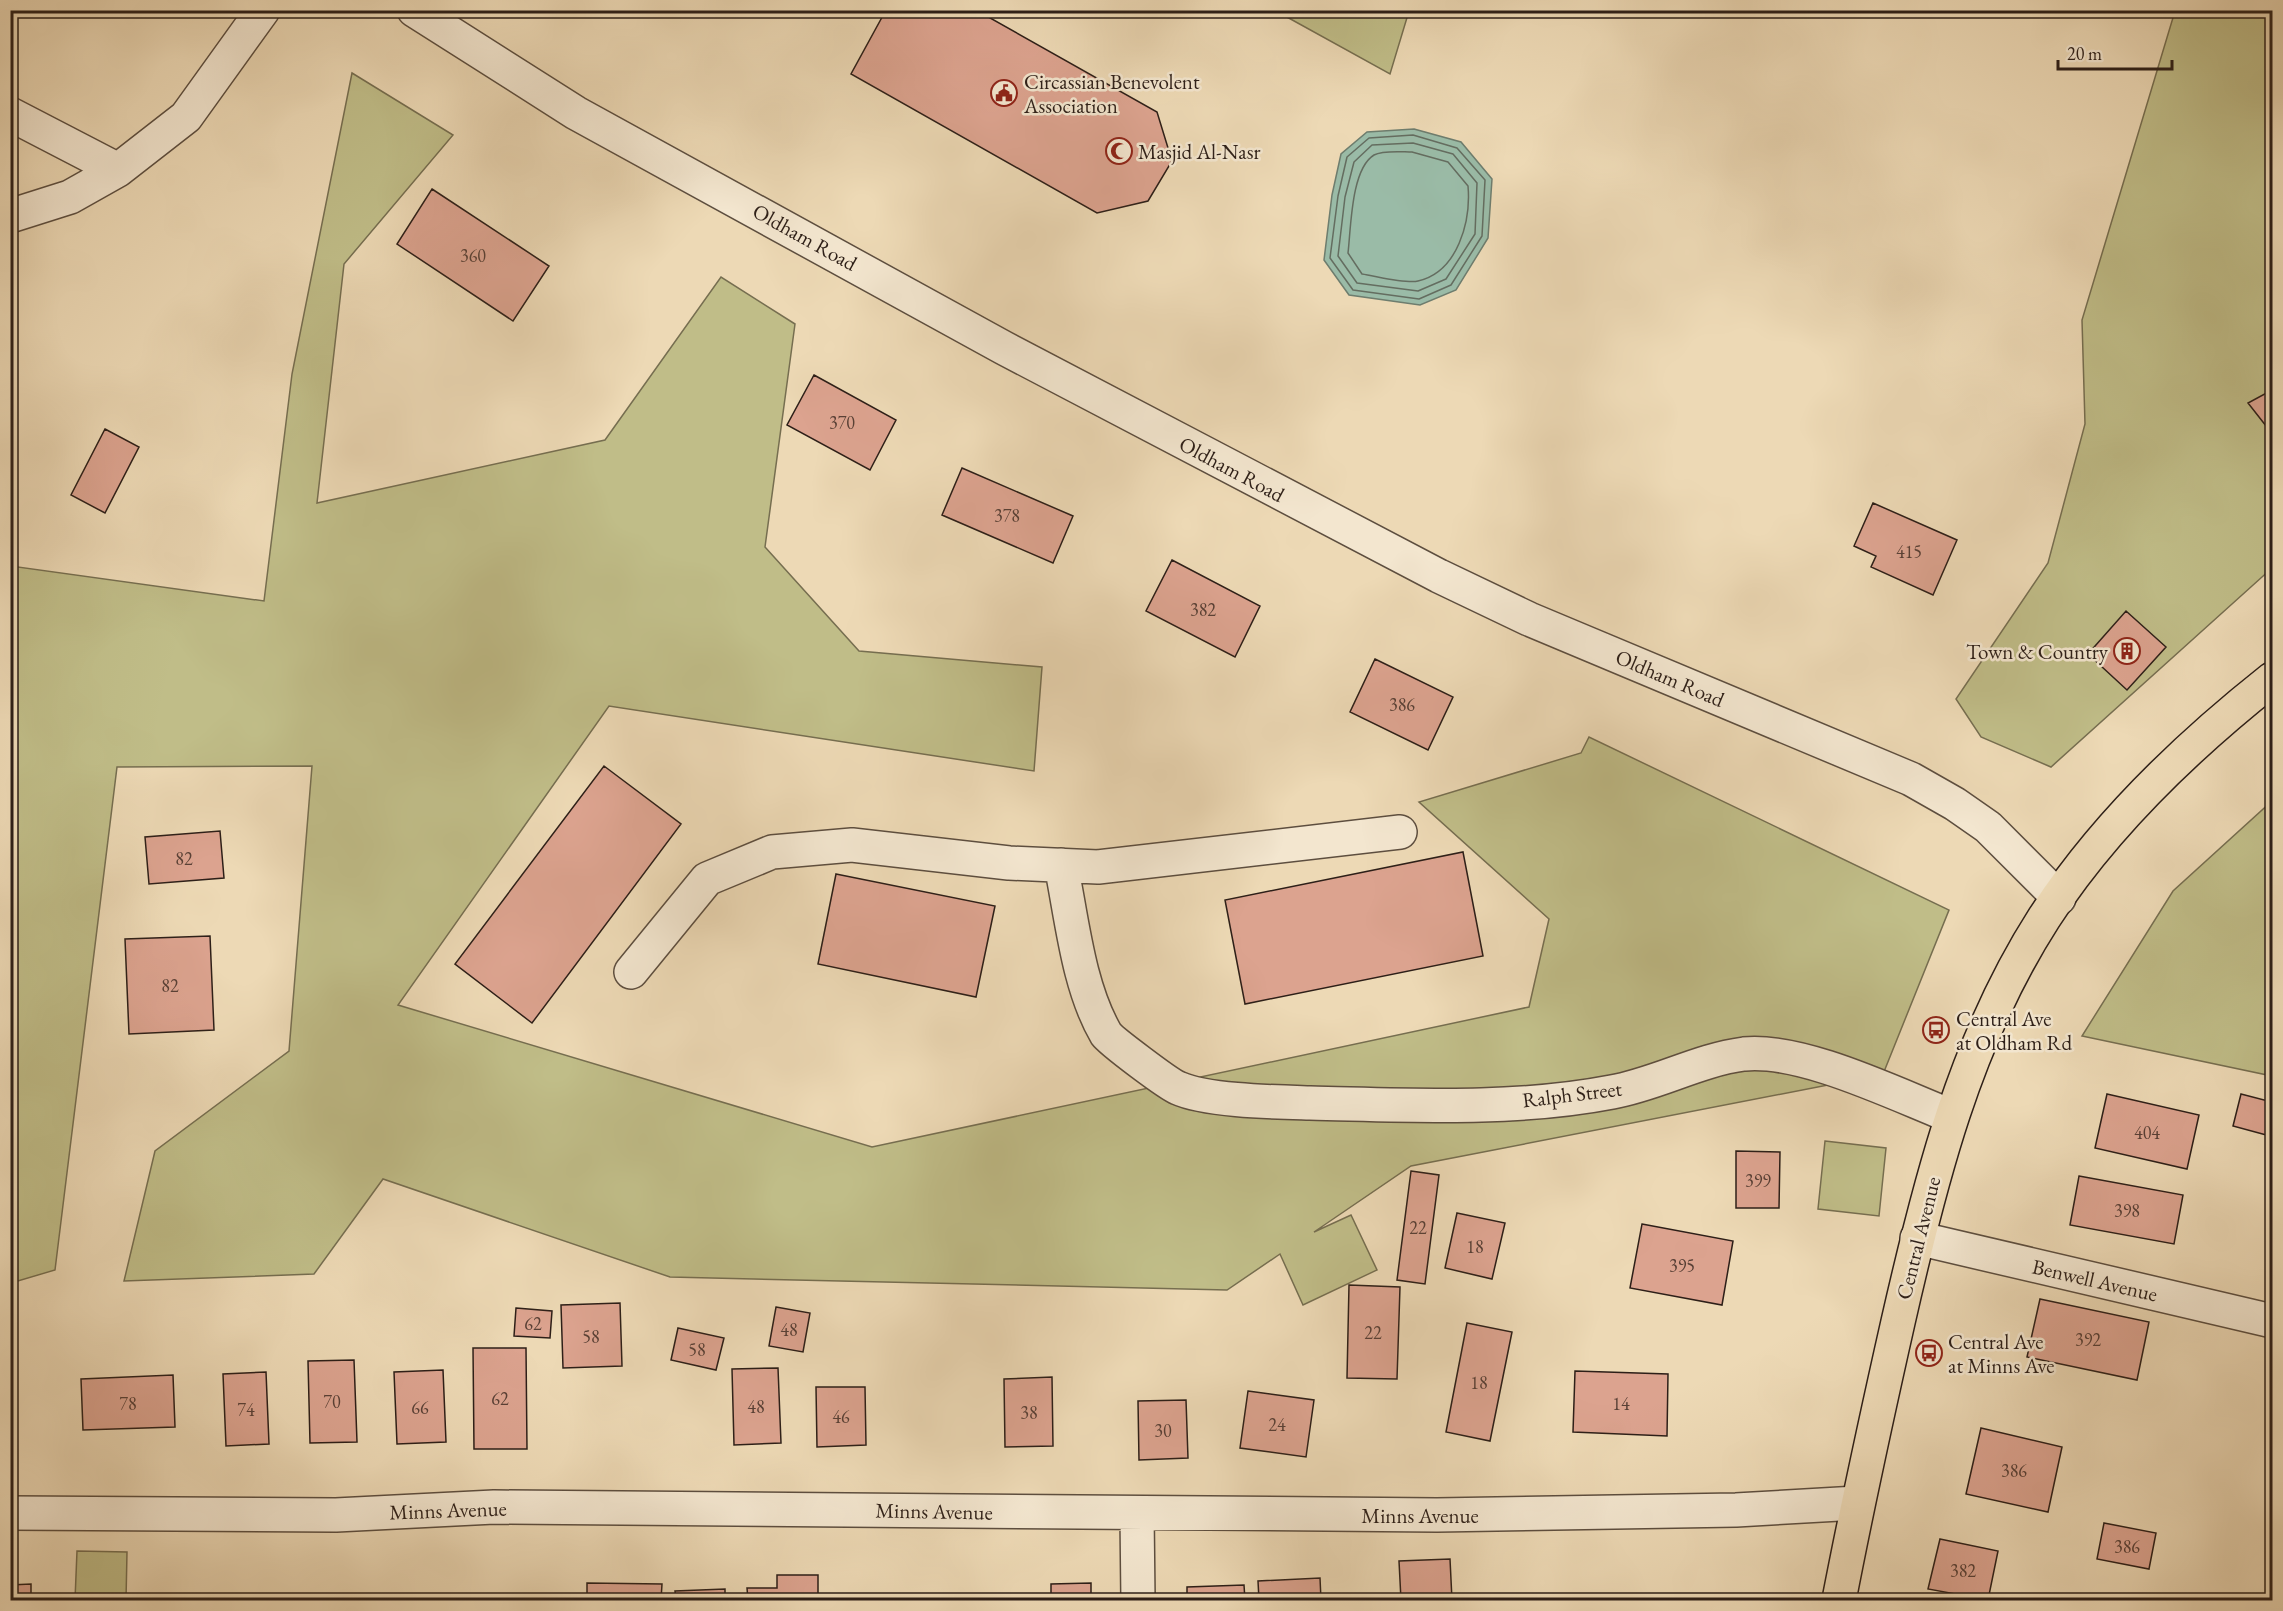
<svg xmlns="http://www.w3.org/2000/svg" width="2283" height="1611" font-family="'EB Garamond',serif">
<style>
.green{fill:#c0bd88;stroke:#766e50;stroke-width:1.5}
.water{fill:#9abba7;stroke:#6e7d6e;stroke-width:1.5}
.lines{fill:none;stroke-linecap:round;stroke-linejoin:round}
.shore{stroke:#646d60;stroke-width:1.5}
.building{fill:#dca38f;stroke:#2d1f18;stroke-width:1.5}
.minor-casing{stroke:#5d4e3f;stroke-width:36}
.major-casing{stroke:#2d1f18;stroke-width:36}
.minor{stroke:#f3e6cf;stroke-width:33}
.major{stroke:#edd9b5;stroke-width:33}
.labels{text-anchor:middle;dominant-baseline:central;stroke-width:5;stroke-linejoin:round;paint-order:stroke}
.number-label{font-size:18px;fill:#594036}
.poi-label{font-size:21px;fill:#2d1f18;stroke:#f3e6cf;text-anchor:start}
.street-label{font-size:21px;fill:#2d1f18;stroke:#f3e6cf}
</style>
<rect width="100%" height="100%" fill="#edd9b5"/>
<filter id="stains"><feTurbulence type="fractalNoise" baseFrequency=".00333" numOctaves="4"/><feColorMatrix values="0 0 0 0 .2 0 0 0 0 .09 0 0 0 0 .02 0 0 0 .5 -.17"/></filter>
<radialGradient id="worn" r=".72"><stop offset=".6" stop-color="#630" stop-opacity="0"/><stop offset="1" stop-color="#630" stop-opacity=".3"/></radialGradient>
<!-- green -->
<path class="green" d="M1276 11H1409L1390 74Z
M2175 11H2272V568L2051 767 1981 737 1956 699 2048 563 2085 424 2082 320Z
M352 73 453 135 344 264 317 503 605 440 721 277 795 324 765 547 859 651 1042 667 1034 771 609 706 398 1005 872 1147 1529 1007 1549 919 1419 802 1581 753 1589 737 1949 910 1873 1099 1833 1084 1411 1166 1314 1232 1351 1215 1377 1270 1303 1305 1280 1254 1227 1290 670 1277 383 1179 314 1274 124 1281 155 1151 289 1051 312 766 117 767 55 1270 11 1283V566L264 601 292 374Z
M2272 801V1076L2082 1036 2173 891Z
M1825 1141 1886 1148 1879 1216 1818 1209Z
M77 1551 127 1552 126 1600H75Z"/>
<!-- water -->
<path class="water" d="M1414 129 1461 142 1492 179 1488 238 1456 290 1420 305 1349 295 1324 260 1332 195 1341 154 1367 132Z"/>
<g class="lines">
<!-- shore -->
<path class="shore" d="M1413 135 1457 148 1485 180 1482 236 1451 285 1419 299 1353 290 1330 258 1338 196 1347 157 1369 138Z
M1413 143 1453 154 1477 183 1475 234 1446 279 1418 291 1357 283 1338 256 1345 197 1354 162 1372 145Z
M1412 152 1448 162 1468 186C1471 221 1458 272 1418 281 1406 284 1376 276 1362 274L1348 253C1351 228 1351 169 1374 155 1383 150 1402 152 1412 152Z"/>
</g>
<!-- building -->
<path class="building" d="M886 10H976L1157 112 1172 161 1148 201 1097 213 851 74Z
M432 189 549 266 513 321 397 244Z
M814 375 896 420 870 470 787 425Z
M2272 390V430L2270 431 2248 403Z
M105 429 139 447 105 513 71 495Z
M962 468 1073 516 1053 563 942 515Z
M1873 503 1957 540 1933 595 1871 567 1876 556 1854 546Z
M1172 560 1260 606 1235 657 1146 611Z
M2126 611 2166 647 2127 690 2088 654Z
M1375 659 1453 697 1428 750 1350 712Z
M604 766 681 824 532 1023 455 964Z
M220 831 224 878 149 884 145 837Z
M1463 852 1483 956 1245 1004 1225 900Z
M836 874 995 906 976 997 818 964Z
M210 936 214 1030 129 1034 125 939Z
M2107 1094 2199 1115 2187 1169 2095 1148Z
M2241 1094 2272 1102 2270 1136 2233 1126Z
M1736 1151 1780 1152 1779 1208H1736Z
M1411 1171 1439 1175 1425 1284 1397 1280Z
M2079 1176 2183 1195 2174 1244 2070 1225Z
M1457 1213 1505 1223 1492 1279 1445 1268Z
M1642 1224 1733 1241 1722 1305 1630 1288Z
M1349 1285 1400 1287 1397 1379 1347 1378Z
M2040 1299 2149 1322 2137 1380 2027 1357Z
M620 1303 622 1366 563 1368 561 1305Z
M776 1307 810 1313 803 1352 769 1346Z
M516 1308 552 1311 550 1338 514 1336Z
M1467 1323 1512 1332 1490 1441 1446 1432Z
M678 1328 724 1338 716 1370 671 1360Z
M473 1348H526L527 1449H474Z
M354 1360 357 1442 310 1443 308 1361Z
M778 1368 781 1443 734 1445 732 1369Z
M443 1370 446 1442 397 1444 394 1372Z
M1575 1371 1668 1374 1667 1436 1573 1432Z
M266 1372 269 1444 226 1446 223 1374Z
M173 1375 175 1427 83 1430 81 1379Z
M1052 1377 1053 1446 1005 1447 1004 1379Z
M816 1387H865L866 1445 817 1447Z
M1248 1391 1314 1400 1306 1457 1240 1448Z
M1186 1400 1188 1458 1139 1460 1138 1401Z
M1981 1428 2062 1447 2048 1512 1966 1494Z
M2104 1523 2156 1533 2149 1569 2097 1559Z
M1940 1539 1998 1551 1988 1600 1928 1589Z
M1450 1559 1452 1600H1401L1399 1561Z
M777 1575H818V1600H748L747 1588H777Z
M1320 1578 1321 1600H1259L1258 1581Z
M587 1583 662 1584 661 1600H587Z
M1091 1583V1600H1040H1051V1584Z
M31 1584V1600H10V1585Z
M1244 1585 1245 1600H1187V1587Z
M725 1589V1600H676L675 1591Z"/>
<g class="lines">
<defs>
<path id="minor" d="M414 10 576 113 1004 348 1439 576 1529 619 1911 779 1955 804 1988 827 2059 898
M10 114 118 170
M10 216 70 197 118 170 186 117 263 10
M1061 865C1072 919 1078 986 1106 1034 1111 1041 1168 1084 1178 1088 1206 1101 1277 1102 1310 1103 1408 1105 1514 1111 1612 1092 1657 1084 1698 1060 1744 1054 1802 1048 1895 1094 1951 1116
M631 972 707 879 772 852 852 845 1009 863 1098 867 1400 832
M1917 1238 2272 1321
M10 1513 336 1515 494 1507 1437 1515 1736 1510 1857 1503
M1137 1514 1138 1600"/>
<path id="major" d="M1839 1600C1857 1507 1877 1415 1898 1322 1930 1181 1965 1041 2044 918 2104 825 2186 747 2272 679"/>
</defs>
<!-- minor casing -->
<use href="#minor" class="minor-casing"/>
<!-- major casing -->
<use href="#major" class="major-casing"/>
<!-- minor -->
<use href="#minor" class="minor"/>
<!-- major -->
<use href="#major" class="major"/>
</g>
<!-- icons -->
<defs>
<symbol id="civic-ring" viewBox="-11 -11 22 22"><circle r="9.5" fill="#f3e6cf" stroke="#8f2418" stroke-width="1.5"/><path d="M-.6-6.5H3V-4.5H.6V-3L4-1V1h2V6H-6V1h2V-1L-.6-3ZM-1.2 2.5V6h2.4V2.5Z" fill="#8f2418"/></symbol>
<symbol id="mosque-ring" viewBox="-11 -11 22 22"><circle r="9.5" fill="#f3e6cf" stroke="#8f2418" stroke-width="1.5"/><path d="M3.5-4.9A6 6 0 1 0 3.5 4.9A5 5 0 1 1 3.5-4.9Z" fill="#8f2418"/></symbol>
<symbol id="building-ring" viewBox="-11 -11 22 22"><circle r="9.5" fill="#f3e6cf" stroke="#8f2418" stroke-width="1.5"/><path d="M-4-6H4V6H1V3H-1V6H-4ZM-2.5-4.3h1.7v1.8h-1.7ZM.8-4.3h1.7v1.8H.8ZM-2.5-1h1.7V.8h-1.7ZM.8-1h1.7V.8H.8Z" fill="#8f2418"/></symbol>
<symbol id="bus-ring" viewBox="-11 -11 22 22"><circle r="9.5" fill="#f3e6cf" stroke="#8f2418" stroke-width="1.5"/><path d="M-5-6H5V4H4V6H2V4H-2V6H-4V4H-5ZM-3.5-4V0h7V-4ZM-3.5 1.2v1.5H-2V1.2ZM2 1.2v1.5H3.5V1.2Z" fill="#8f2418"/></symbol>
</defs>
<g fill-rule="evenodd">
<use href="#civic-ring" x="989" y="78" width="30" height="30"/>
<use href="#mosque-ring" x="1104" y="136" width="30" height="30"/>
<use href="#building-ring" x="2112" y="636" width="30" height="30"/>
<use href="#bus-ring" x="1921" y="1015" width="30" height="30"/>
<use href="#bus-ring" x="1914" y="1338" width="30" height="30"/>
</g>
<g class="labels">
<!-- number labels -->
<g class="number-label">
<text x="473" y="255">360</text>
<text x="842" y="422">370</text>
<text x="1007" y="515">378</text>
<text x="1909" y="551">415</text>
<text x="1203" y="609">382</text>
<text x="1402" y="704">386</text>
<text x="184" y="858">82</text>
<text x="170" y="985">82</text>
<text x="2147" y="1132">404</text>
<text x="1758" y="1180">399</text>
<text x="2127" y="1210">398</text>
<text x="1418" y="1227">22</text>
<text x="1475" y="1246">18</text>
<text x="1682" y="1265">395</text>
<text x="533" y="1323">62</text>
<text x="789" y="1329">48</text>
<text x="1373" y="1332">22</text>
<text x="591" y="1336">58</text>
<text x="2088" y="1339">392</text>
<text x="697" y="1349">58</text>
<text x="1479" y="1382">18</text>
<text x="500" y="1398">62</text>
<text x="332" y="1401">70</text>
<text x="128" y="1403">78</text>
<text x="1621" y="1403">14</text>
<text x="756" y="1406">48</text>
<text x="420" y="1407">66</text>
<text x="246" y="1409">74</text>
<text x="1029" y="1412">38</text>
<text x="841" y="1416">46</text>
<text x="1277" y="1424">24</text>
<text x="1163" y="1430">30</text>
<text x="2014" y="1470">386</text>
<text x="2127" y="1546">386</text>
<text x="1963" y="1570">382</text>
</g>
<!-- poi labels -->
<g class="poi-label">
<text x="1024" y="81">Circassian Benevolent<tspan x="1024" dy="24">Association</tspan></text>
<text x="1138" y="151">Masjid Al-Nasr</text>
<text x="2108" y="651" text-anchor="end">Town &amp; Country</text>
<text x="1956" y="1018">Central Ave<tspan x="1956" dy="24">at Oldham Rd</tspan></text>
<text x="1948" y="1341">Central Ave<tspan x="1948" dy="24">at Minns Ave</tspan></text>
</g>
<!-- street labels -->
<g class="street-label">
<text transform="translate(805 237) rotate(29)">Oldham Road</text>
<text transform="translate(1232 469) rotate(28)">Oldham Road</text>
<text transform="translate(1670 678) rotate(23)">Oldham Road</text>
<text transform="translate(1572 1094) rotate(-7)">Ralph Street</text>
<text transform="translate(1918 1238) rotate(-76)">Central Avenue</text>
<text transform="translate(2095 1280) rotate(13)">Benwell Avenue</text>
<text transform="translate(448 1510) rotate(-2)">Minns Avenue</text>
<text transform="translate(934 1511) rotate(1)">Minns Avenue</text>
<text x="1420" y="1515">Minns Avenue</text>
</g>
</g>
<!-- margin -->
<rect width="2283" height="1611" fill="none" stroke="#edd9b5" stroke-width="36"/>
<rect x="12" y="12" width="2259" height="1587" fill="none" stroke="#2d1f18" stroke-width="3"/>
<rect x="18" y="18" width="2247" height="1575" fill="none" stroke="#2d1f18" stroke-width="1.5"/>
<!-- scale -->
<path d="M2058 60v9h114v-9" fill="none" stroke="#2d1f18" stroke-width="3"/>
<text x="2067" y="60" font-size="18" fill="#2d1f18" stroke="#f3e6cf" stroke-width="4.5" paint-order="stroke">20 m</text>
<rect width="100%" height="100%" filter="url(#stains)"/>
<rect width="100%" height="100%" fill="url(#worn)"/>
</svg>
